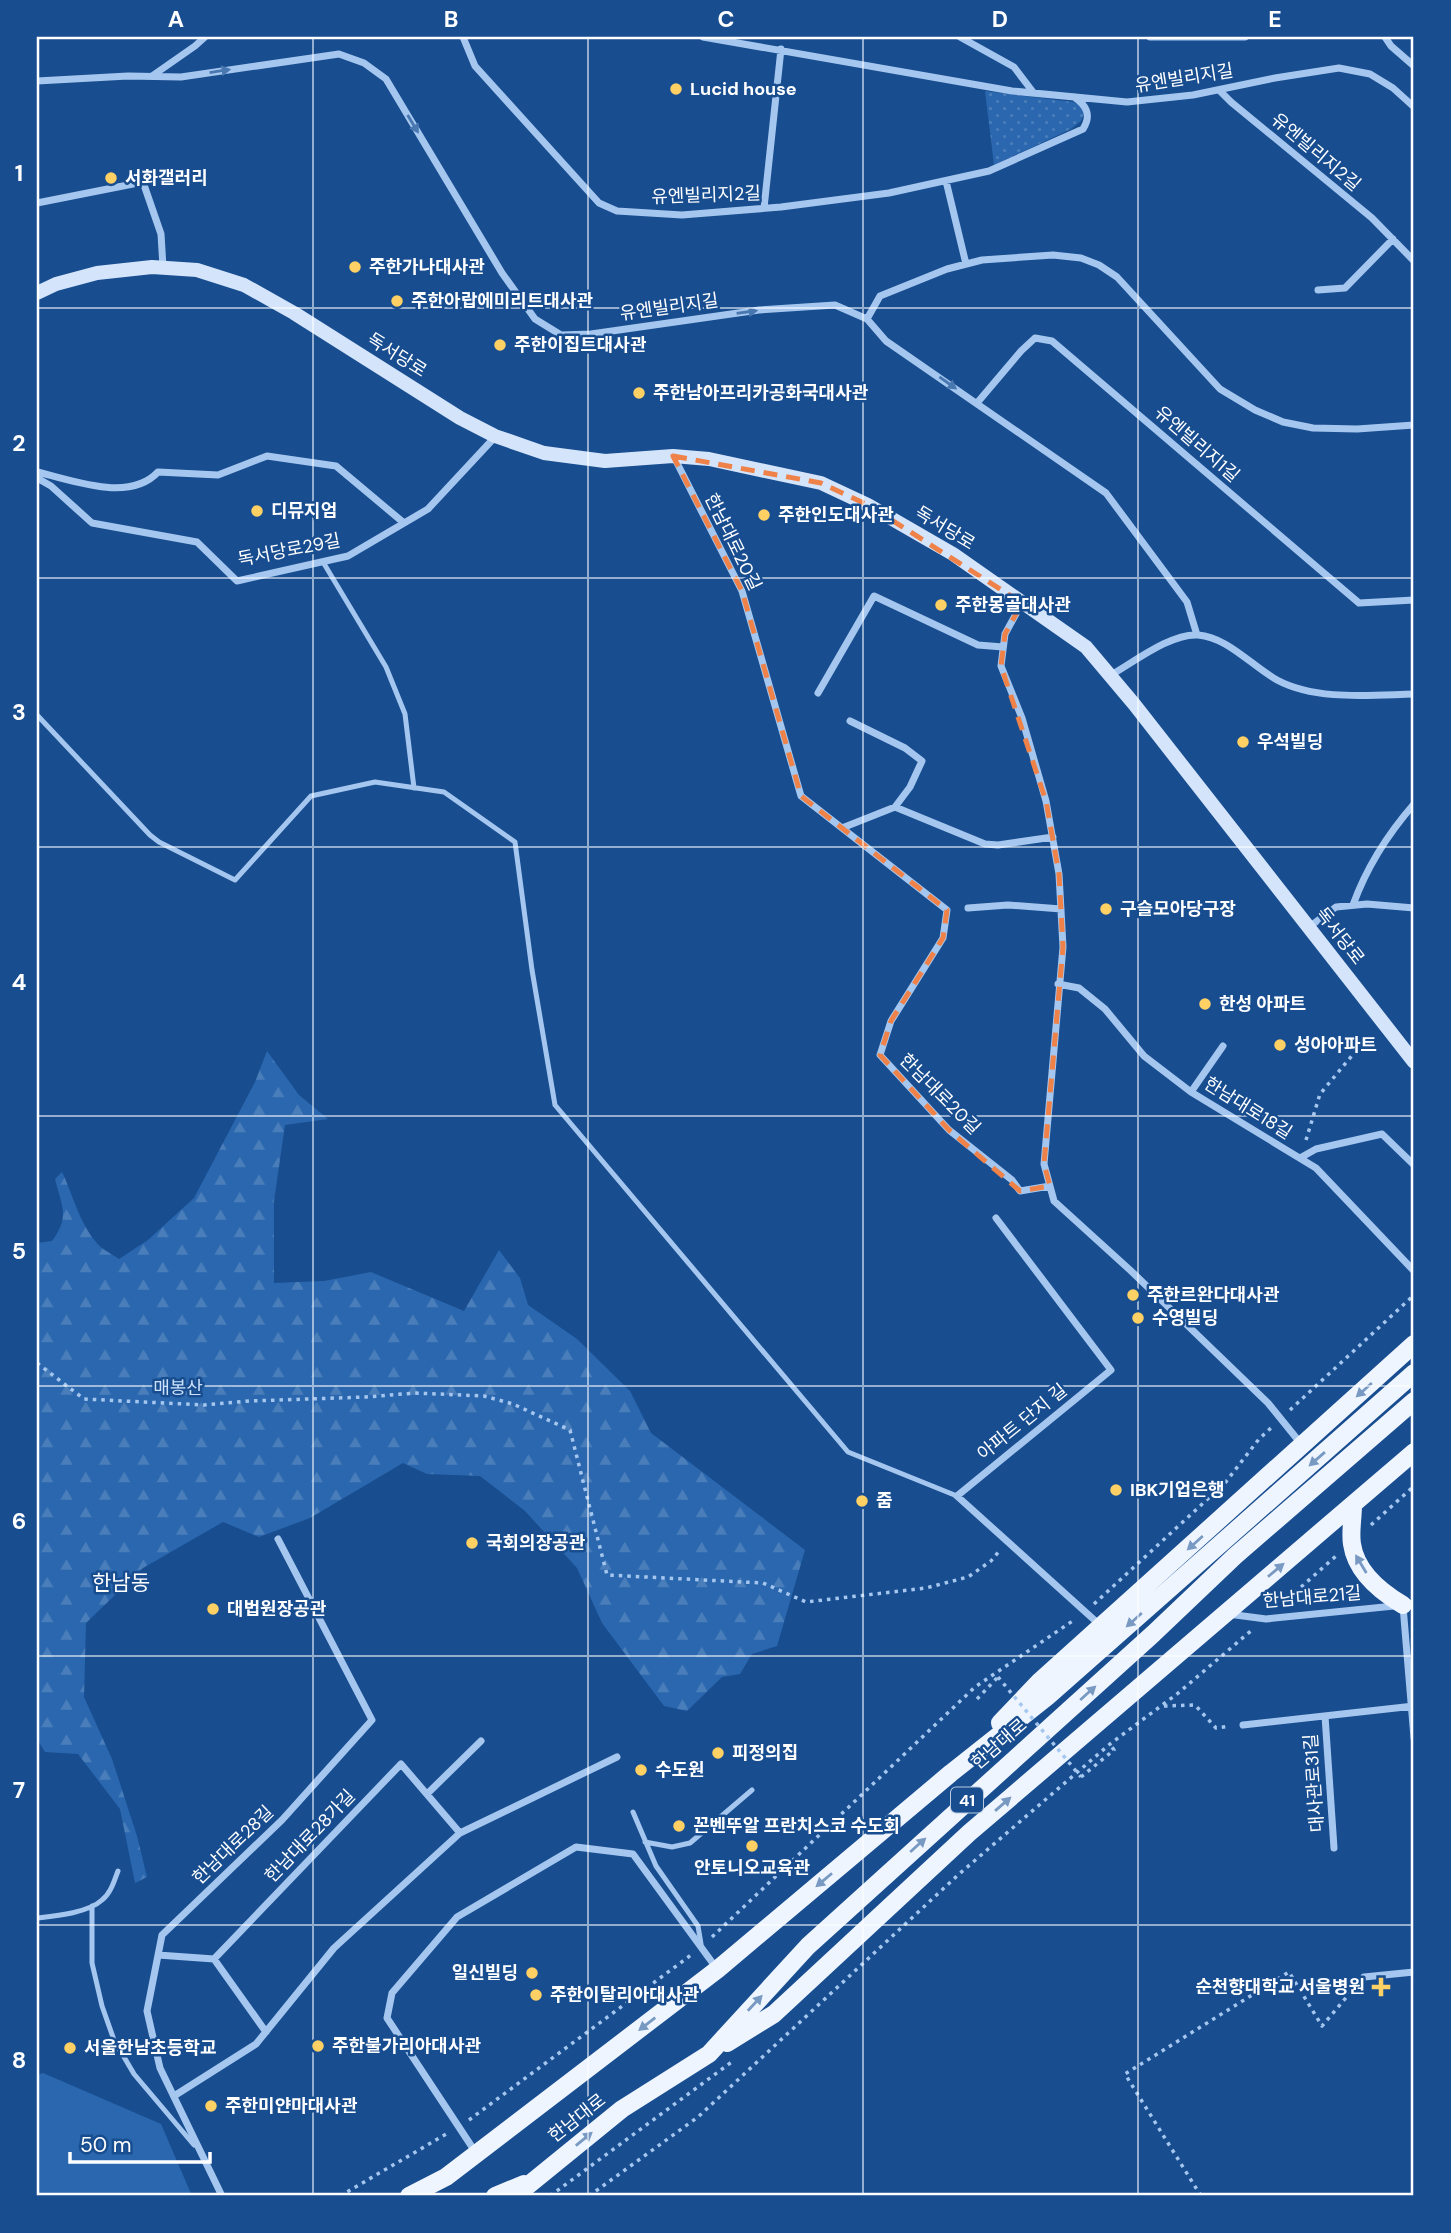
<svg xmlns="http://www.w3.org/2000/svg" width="1451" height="2233" font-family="'DM Sans','Noto Sans KR',sans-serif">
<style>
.grass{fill:#2a67ae}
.forest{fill:url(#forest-firs)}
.park{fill:url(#park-dots)}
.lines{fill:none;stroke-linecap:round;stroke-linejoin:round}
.path{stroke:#a5c7ef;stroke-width:3.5;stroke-dasharray:3.5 5;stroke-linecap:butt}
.lane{stroke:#a5c7ef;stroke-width:5}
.street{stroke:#a5c7ef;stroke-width:7}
.secondary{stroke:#d3e4fb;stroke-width:14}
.primary{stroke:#eef5ff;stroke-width:18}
.path-bridge{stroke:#a5c7ef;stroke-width:3.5;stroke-dasharray:3.5 5;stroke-linecap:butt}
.oneway{fill:#4978b1}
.oneway2{fill:#7899c2}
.marked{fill:none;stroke:#ee8249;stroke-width:5;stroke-dasharray:14 9;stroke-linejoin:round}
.grid{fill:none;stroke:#fff;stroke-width:2;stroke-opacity:0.55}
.poi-dot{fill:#ffd164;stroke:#184d90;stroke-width:2.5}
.labels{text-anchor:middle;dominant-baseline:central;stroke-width:5;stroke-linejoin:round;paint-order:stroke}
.shield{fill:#184d90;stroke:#bacade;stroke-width:2}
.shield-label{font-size:16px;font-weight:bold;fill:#fff}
.street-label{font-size:18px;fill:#fff;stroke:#184d90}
.poi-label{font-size:18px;font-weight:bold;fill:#fff;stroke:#184d90;text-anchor:start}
.park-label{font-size:18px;fill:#cce1fb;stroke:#184d90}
.quarter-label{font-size:21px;fill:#fff;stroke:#184d90}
.neatline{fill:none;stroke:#fff;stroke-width:2.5}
.grid-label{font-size:23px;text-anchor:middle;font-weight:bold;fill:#fff}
</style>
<defs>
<pattern id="forest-firs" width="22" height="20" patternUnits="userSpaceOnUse" patternTransform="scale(1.75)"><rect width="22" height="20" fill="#2a67ae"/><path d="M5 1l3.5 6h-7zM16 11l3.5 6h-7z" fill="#4a7eba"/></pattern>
<pattern id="park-dots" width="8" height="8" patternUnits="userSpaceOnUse" patternTransform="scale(1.75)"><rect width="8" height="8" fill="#2a67ae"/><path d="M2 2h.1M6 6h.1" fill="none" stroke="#4a7eba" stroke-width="1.8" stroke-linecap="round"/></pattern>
</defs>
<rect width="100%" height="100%" fill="#184d90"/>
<!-- grass -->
<path class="grass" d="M43 2073 161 2124 192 2196H37V2075Z"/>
<!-- forest -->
<path class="forest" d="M267 1051 299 1095 328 1119 285 1125 274 1201V1283L324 1281 371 1272 464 1311 499 1250 520 1278 528 1305 577 1339 630 1391 651 1433 805 1550 777 1646 752 1654 740 1674 722 1677 687 1711 664 1706 602 1623 577 1568 525 1511 480 1476 427 1474 403 1463 310 1518 259 1537 223 1522 143 1568 86 1623 84 1697 112 1759 137 1836 147 1877 135 1883 120 1809 78 1754 45 1752 37 1739V1243L52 1241C70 1216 62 1207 55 1179L62 1172C73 1195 79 1222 96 1242 101 1249 112 1254 119 1259L148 1240 194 1198 255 1082Z"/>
<!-- park -->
<path class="park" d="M985 91 1073 102 1082 106 1084 114 1081 121 1071 129 994 165Z"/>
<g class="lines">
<!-- path -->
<path class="path" d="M1306 1140 1320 1094 1365 1040
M37 1363 84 1399 204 1405 249 1401 366 1397 415 1393 484 1396 513 1404 570 1430 607 1575 763 1583 806 1602 926 1588 968 1577 991 1561 1001 1549
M1290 1410 1414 1295
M1371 1525 1414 1486
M1094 1604 1225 1483 1259 1439 1272 1427
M1282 1604 1336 1556
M977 1699 998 1677
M1164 1706 1195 1705 1216 1728 1230 1726
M1081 1777 1114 1750 1110 1744
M712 1937 975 1687 1074 1620
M469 2120 691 1955
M340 2196 448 2133
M550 2196 733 2061
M589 2196 698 2117 958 1875 1110 1744 1177 1694 1252 1630
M1201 2196 1125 2074 1289 1972 1322 2026 1355 1987"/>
<!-- lane -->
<path class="lane" d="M323 562 386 667 405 714 414 788
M37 715 150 835 159 842 235 880 311 796 375 782 444 792 515 842 532 970 555 1105 848 1452 957 1496
M633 1812 656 1866 698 1926 701 1944
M645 1842 672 1847 690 1843 752 1790
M92 1906V1963L102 2006 114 2040 134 2074 194 2145
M37 1918C55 1916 88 1913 102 1900 111 1893 114 1881 118 1871"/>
<!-- street -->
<path class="street" d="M463 37 475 66 599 203 617 211 682 215 781 207 889 193 989 171 1083 129C1092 115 1086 105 1074 97
M703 37 1012 91 1127 102 1193 95 1275 78 1339 68 1370 74 1393 88 1414 107
M960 37 1014 67 1033 92
M1150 37H1245
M1385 37 1391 46 1414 66
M152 76 195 46 205 37
M37 81 128 76 181 77 339 54 364 63 386 79 502 273 535 319 561 335 591 334 759 310 835 305 867 319 886 341 1106 493 1187 602 1197 635
M1219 90 1231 102 1372 218 1414 261
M946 181 966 264
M37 203 143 182 161 234 163 267
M764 208 781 49
M1318 290 1345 288 1393 239
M867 319 880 296 947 269 982 260 1053 255 1081 258 1099 265 1117 277 1220 389 1255 410 1283 422 1313 428 1357 429 1414 425
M977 403 1021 351 1035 338 1052 341 1359 603 1414 600
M674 457 742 591 801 796 947 910 943 938 891 1021 880 1055 949 1130 1012 1180 1020 1191 1050 1186
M37 472C73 480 129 503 158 472L218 475 267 456 336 466 404 523
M37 478 51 486 92 523 197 542 237 581 348 556 428 509 495 437
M1022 603 1005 634 1001 666 1022 718 1046 801 1059 874 1063 947 1044 1164 1054 1201 1130 1270 1268 1403 1302 1445
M1111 675C1134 662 1171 633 1198 635 1227 637 1252 666 1277 680 1316 701 1371 695 1414 694
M818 693 874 596 978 645 1003 647
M850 721 905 748 922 761 910 787 895 807
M842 828 895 807 985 844 998 845 1053 837
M1353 905C1367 866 1387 835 1414 804
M968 908 1008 905 1061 909
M1309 927 1336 907 1367 904 1414 908
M1058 984 1079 988 1105 1009 1144 1056 1191 1092 1316 1168 1414 1271
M1191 1092 1223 1046
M1300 1158 1316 1149 1382 1134 1414 1165
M996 1218 1111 1370 957 1496 1101 1626
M1403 1606 1414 1738
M1228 1614 1266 1619 1414 1604
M1325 1716 1334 1848
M1243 1725 1414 1706
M427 1794 481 1741
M158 1955 214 1959 266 2032
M214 1959 401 1764 460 1833
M1364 1977 1414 1972
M174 2096 256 2044 334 1948 460 1833 617 1757
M476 2153 387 2018 392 1993 457 1917 576 1847 633 1854 717 1969
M222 2196 160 2068 147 2011 162 1935 282 1820 372 1720 278 1539"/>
<!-- secondary -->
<path class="secondary" d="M37 293 56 284 97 273 152 267 197 270 244 285 294 313 460 418 495 436 544 453 605 461 673 456 709 459 821 483 868 505 953 554 1086 647 1134 704 1414 1062"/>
<!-- primary -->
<path class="primary" d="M1353 1505C1353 1518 1350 1532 1352 1544 1356 1572 1381 1592 1403 1605
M1000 1723 1039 1682 1414 1344
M727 2043 774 2014 969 1833 1414 1452
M409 2196 446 2177 718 1969 951 1773 1047 1697 1414 1373
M495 2196 524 2184
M515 2196 622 2109 709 2054 808 1946 1153 1634 1235 1556 1414 1401"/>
<!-- path-bridge -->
<path class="path-bridge" d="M998 1677 1081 1777"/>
</g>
<!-- one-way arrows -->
<defs><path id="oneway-solid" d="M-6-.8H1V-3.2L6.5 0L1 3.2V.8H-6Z" transform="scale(1.75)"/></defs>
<g class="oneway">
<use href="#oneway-solid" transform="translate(220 71) rotate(-9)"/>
<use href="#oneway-solid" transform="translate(413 124) rotate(59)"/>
<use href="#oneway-solid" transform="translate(747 312) rotate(-8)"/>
<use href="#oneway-solid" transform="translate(948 383) rotate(35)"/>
</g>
<g class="oneway2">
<use href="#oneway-solid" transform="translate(1364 1390) rotate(138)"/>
<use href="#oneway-solid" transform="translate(1317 1459) rotate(139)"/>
<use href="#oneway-solid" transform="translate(1195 1543) rotate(138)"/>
<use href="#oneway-solid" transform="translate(1361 1564) rotate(-121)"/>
<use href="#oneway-solid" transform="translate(1276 1570) rotate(-40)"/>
<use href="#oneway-solid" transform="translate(1134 1620) rotate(138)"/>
<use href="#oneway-solid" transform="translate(1088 1693) rotate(-42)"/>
<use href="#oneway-solid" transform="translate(1003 1804) rotate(-41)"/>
<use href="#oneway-solid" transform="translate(918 1845) rotate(-42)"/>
<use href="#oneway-solid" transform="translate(824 1880) rotate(140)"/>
<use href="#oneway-solid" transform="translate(755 2003) rotate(-47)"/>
<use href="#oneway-solid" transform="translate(647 2024) rotate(142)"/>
<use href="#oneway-solid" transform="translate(584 2139) rotate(-39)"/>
</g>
<!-- marked area -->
<path class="marked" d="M673 456 821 483 868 505 1022 603 1005 634 1001 666 1046 801 1059 874 1063 947 1044 1164 1050 1186 1020 1191 949 1130 880 1055 891 1021 943 938 947 910 801 796 742 591Z"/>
<!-- grid -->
<path class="grid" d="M313 37V2196M588 37V2196M863 37V2196M1138 37V2196M37 308H1414M37 578H1414M37 847H1414M37 1116H1414M37 1386H1414M37 1656H1414M37 1925H1414"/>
<!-- markers -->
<g class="poi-dot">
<circle cx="676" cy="89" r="7"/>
<circle cx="111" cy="178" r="7"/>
<circle cx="355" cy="267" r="7"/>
<circle cx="397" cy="301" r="7"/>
<circle cx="500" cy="345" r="7"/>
<circle cx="639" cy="393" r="7"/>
<circle cx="257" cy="511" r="7"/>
<circle cx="764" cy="515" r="7"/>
<circle cx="941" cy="605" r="7"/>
<circle cx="1243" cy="742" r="7"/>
<circle cx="1106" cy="909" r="7"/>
<circle cx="1205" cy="1004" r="7"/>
<circle cx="1280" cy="1045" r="7"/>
<circle cx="1133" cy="1295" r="7"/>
<circle cx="1138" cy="1318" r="7"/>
<circle cx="1116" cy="1490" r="7"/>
<circle cx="862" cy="1501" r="7"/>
<circle cx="472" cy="1543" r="7"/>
<circle cx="213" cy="1609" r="7"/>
<circle cx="718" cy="1753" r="7"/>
<circle cx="641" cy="1770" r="7"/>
<circle cx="679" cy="1826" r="7"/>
<circle cx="752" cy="1846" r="7"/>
<circle cx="532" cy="1973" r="7"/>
<path d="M1377.5 1976.5h7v7h7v7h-7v7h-7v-7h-7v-7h7z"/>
<circle cx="536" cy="1995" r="7"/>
<circle cx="318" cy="2046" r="7"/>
<circle cx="70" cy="2048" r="7"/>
<circle cx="211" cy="2106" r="7"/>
</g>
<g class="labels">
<!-- shield labels -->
<rect class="shield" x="951" y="1787.5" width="32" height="25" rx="5"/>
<g class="shield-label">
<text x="967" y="1800">41</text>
</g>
<!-- street labels -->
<g class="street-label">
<text transform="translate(1184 78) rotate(-9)">유엔빌리지길</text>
<text transform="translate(1316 152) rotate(40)">유엔빌리지2길</text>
<text transform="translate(706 195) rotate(-2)">유엔빌리지2길</text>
<text transform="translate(669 307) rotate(-8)">유엔빌리지길</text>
<text transform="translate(397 355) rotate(32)">독서당로</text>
<text transform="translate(1197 444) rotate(41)">유엔빌리지1길</text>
<text transform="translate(945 528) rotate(31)">독서당로</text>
<text transform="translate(733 542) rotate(64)">한남대로20길</text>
<text transform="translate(289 550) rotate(-11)">독서당로29길</text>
<text transform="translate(1340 936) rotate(52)">독서당로</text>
<text transform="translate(940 1094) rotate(45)">한남대로20길</text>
<text transform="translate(1248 1108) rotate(32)">한남대로18길</text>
<text transform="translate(1022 1422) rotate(-39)">아파트 단지 길</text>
<text transform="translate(1312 1597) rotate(-5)">한남대로21길</text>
<text transform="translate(999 1744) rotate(-41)">한남대로</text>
<text transform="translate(1314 1783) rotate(-94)">대사관로31길</text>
<text transform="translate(310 1836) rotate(-46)">한남대로28가길</text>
<text transform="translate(233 1845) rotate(-44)">한남대로28길</text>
<text transform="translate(577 2118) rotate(-38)">한남대로</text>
</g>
<!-- poi labels -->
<g class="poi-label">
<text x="690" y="89">Lucid house</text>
<text x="125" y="178">서화갤러리</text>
<text x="369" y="267">주한가나대사관</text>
<text x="411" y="301">주한아랍에미리트대사관</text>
<text x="514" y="345">주한이집트대사관</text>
<text x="653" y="393">주한남아프리카공화국대사관</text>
<text x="271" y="511">디뮤지엄</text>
<text x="778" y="515">주한인도대사관</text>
<text x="955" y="605">주한몽골대사관</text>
<text x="1257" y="742">우석빌딩</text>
<text x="1120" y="909">구슬모아당구장</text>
<text x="1219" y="1004">한성 아파트</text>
<text x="1294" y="1045">성아아파트</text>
<text x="1147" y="1295">주한르완다대사관</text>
<text x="1152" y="1318">수영빌딩</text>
<text x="1130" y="1490">IBK기업은행</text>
<text x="876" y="1501">줌</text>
<text x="486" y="1543">국회의장공관</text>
<text x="227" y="1609">대법원장공관</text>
<text x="732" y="1753">피정의집</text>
<text x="655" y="1770">수도원</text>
<text x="693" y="1826">꼰벤뚜알 프란치스코 수도회</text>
<text x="752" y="1868" text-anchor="middle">안토니오교육관</text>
<text x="518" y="1973" text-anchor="end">일신빌딩</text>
<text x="1365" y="1987" text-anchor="end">순천향대학교 서울병원</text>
<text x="550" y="1995">주한이탈리아대사관</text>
<text x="332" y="2046">주한불가리아대사관</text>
<text x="84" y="2048">서울한남초등학교</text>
<text x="225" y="2106">주한미얀마대사관</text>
</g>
<!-- park labels -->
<g class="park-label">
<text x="178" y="1388">매봉산</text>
</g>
<!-- quarter labels -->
<g class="quarter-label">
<text x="121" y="1583">한남동</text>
</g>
</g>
<!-- border -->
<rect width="1451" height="2233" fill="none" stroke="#184d90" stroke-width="77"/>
<!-- scale -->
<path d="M70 2152v10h140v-10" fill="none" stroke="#ffffff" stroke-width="3.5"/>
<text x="80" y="2152" font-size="21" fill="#ffffff" stroke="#184d90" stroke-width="5" paint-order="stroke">50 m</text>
<rect x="38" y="38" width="1374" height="2156" class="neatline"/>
<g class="grid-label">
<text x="176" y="27">A</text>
<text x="451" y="27">B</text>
<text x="726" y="27">C</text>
<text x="1000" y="27">D</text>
<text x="1275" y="27">E</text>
<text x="19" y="181">1</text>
<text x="19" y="451">2</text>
<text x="19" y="720">3</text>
<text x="19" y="990">4</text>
<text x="19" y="1259">5</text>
<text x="19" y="1529">6</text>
<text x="19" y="1798">7</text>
<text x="19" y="2068">8</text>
</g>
</svg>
